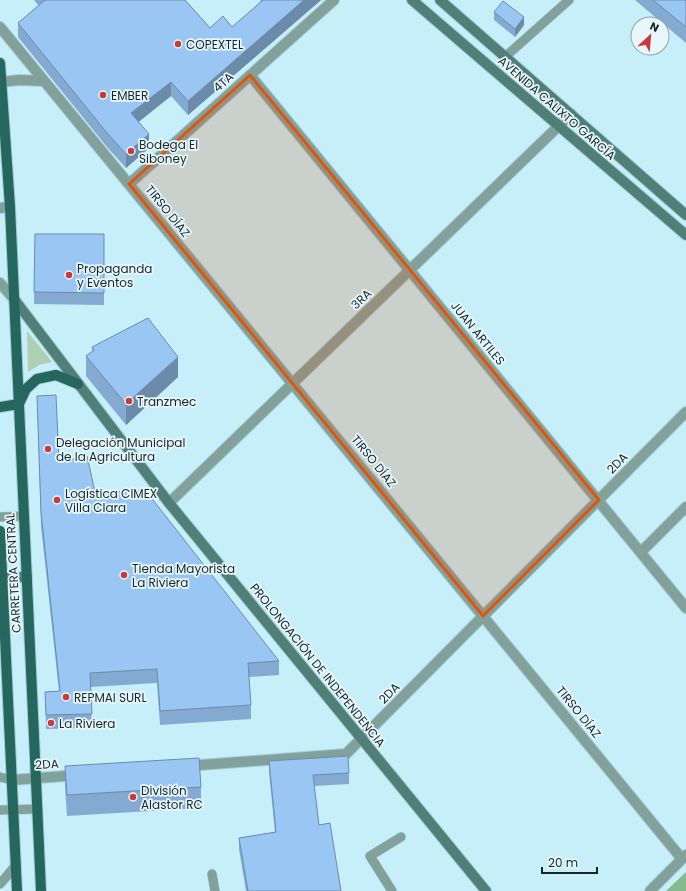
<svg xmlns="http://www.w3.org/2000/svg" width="686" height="891" font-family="Poppins,sans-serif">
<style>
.green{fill:#afcfb3}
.forest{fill:#87b98f}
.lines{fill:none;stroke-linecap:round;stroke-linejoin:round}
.lane-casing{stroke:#a6cbd5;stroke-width:10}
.street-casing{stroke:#a6cbd5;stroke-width:12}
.secondary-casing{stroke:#a6cbd5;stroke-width:12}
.primary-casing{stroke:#a6cbd5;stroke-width:12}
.lane{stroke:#82a19b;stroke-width:9}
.street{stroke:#82a19b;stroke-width:10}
.secondary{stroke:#4f7f77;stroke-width:10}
.primary{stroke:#25675e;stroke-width:10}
.wall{fill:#84aad2}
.shaded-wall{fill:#6c8bab}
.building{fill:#9ac6f4;stroke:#6c8bab}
.marked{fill:#de560e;fill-opacity:0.2;stroke:#de560e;stroke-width:3;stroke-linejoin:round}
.poi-dot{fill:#c93a3b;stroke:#e7f7fc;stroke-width:1.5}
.labels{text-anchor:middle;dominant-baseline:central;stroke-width:3.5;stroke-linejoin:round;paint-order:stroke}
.poi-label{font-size:12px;fill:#16262a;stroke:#e7f7fc;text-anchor:start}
.street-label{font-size:12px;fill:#16262a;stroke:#e7f7fc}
</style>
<rect width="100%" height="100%" fill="#c6effa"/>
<!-- green -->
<path class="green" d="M27 331 52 362 39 365 28 372Z"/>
<!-- forest -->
<path class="forest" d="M686 872V891H666Z"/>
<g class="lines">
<defs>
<path id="lane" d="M505 57 569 0
M0 517 24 516
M0 777 12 780
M0 810 38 809
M212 874 215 891
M0 884 16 865
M392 891 370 856 401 837"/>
<path id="street" d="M0 27 682 859
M250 75 686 608
M0 82 20 80 44 81
M129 184 334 0
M0 208 10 207
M0 283 14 299
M169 503 571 114
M641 552 686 507
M187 766 346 754 686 412
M12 780 79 775
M650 891 686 855"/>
<path id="secondary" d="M412 0 686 235
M440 0 686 215
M14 299 169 503 486 891
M0 578 27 577"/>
<path id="primary" d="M0 63 10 207 41 891
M0 407 19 404 26 389 37 379 56 375 78 384
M0 531 17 891"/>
</defs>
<!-- lane casing -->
<use href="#lane" class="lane-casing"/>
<!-- street casing -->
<use href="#street" class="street-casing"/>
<!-- secondary casing -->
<use href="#secondary" class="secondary-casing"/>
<!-- primary casing -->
<use href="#primary" class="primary-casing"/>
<!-- lane -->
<use href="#lane" class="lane"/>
<!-- street -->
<use href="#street" class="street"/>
<!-- secondary -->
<use href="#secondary" class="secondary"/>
<!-- primary -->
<use href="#primary" class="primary"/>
</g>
<!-- wall -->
<path class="wall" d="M34 0H185L210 28 232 27 261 2 260 0H321L188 115 171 96 138 122 149 148 126 168 107 147 18 37V23L39 6Z
M635 0H686V43Z
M494 12 524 25 515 37 494 20Z
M35 234H104V305L34 304Z
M92 347 178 377 126 425 86 376V356L92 352Z
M37 396 59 462 95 492 279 661V675L249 677 251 705V719L160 725 157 683 90 687 92 728 46 729 45 692 59 691 41 526Z
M269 761 349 773V784L314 786 319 825 341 891H246L239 849V838L275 832 269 772Z
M65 766 201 787V808L67 816 65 786Z"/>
<!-- shaded-wall -->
<path class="shaded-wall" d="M304 0H321L188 115V101Z
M524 17V25L515 37V29Z
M171 82V96L131 128V113Z
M149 134V148L126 168V154Z
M178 357V377L126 425V404Z"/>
<!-- building -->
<path class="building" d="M45 0H185L210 28 223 16 232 27 263 0H304L188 101 171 82 131 113 149 134 126 154 107 133 18 23Z
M653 0H686V27Z
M503 1 524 17 515 29 494 12Z
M35 234H104V293L34 292Z
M148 318 178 357 126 404 86 356 94 350 92 347Z
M56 395 59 462 87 456 95 492 146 491 279 661 248 663 251 705 160 711 157 669 90 673 92 714 46 715 45 692 60 691 41 512 37 396Z
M348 756 349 773 313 775 319 825 330 823 341 891H248L239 838 276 832 269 761Z
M199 758 201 787 67 795 65 766Z"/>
<!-- marked area -->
<path class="marked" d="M250 75 599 500 483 616 129 184Z"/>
<!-- markers -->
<g class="poi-dot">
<circle cx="178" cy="44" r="4"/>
<circle cx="103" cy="95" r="4"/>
<circle cx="131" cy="151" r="4"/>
<circle cx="69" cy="275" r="4"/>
<circle cx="129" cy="401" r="4"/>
<circle cx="48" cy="449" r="4"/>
<circle cx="57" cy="500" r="4"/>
<circle cx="124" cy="575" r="4"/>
<circle cx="66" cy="697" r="4"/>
<circle cx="51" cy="723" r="4"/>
<circle cx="133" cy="797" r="4"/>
</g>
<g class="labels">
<!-- poi labels -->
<g class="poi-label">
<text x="186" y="44">COPEXTEL</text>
<text x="111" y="95">EMBER</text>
<text x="139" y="144">Bodega El<tspan x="139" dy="14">Siboney</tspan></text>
<text x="77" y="268">Propaganda<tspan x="77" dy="14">y Eventos</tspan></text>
<text x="137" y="401">Tranzmec</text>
<text x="56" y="442">Delegación Municipal<tspan x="56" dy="14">de la Agricultura</tspan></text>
<text x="65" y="493">Logística CIMEX<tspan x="65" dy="14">Villa Clara</tspan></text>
<text x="132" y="568">Tienda Mayorista<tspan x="132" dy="14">La Riviera</tspan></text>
<text x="74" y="697">REPMAI SURL</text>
<text x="59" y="723">La Riviera</text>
<text x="141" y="790">División<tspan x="141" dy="14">Alastor RC</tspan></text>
</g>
<!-- street labels -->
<g class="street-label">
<text transform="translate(223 82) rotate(-42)">4TA</text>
<text transform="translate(557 108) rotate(41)">AVENIDA CALIXTO GARCÍA</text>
<text transform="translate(168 211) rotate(51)">TIRSO DÍAZ</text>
<text transform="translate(361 299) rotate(-44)">3RA</text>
<text transform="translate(478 333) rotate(51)">JUAN ARTILES</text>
<text transform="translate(374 461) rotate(51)">TIRSO DÍAZ</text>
<text transform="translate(617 463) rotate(-45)">2DA</text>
<text transform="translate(13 573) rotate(-93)">CARRETERA CENTRAL</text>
<text transform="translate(318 665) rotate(51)">PROLONGACIÓN DE INDEPENDENCIA</text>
<text transform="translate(389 693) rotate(-45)">2DA</text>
<text transform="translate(579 712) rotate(51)">TIRSO DÍAZ</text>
<text transform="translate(47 764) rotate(-4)">2DA</text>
</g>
</g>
<!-- north arrow -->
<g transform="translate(650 36) rotate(26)"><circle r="19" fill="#e7f7fc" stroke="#93a3a8"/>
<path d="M0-3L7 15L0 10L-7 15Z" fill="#c93a3b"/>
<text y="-6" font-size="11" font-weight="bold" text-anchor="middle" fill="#16262a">N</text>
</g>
<!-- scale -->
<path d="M542 867v6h55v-6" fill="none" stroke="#16262a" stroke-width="2"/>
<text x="548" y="867" font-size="12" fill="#16262a" stroke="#e7f7fc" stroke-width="3" paint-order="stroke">20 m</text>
</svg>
